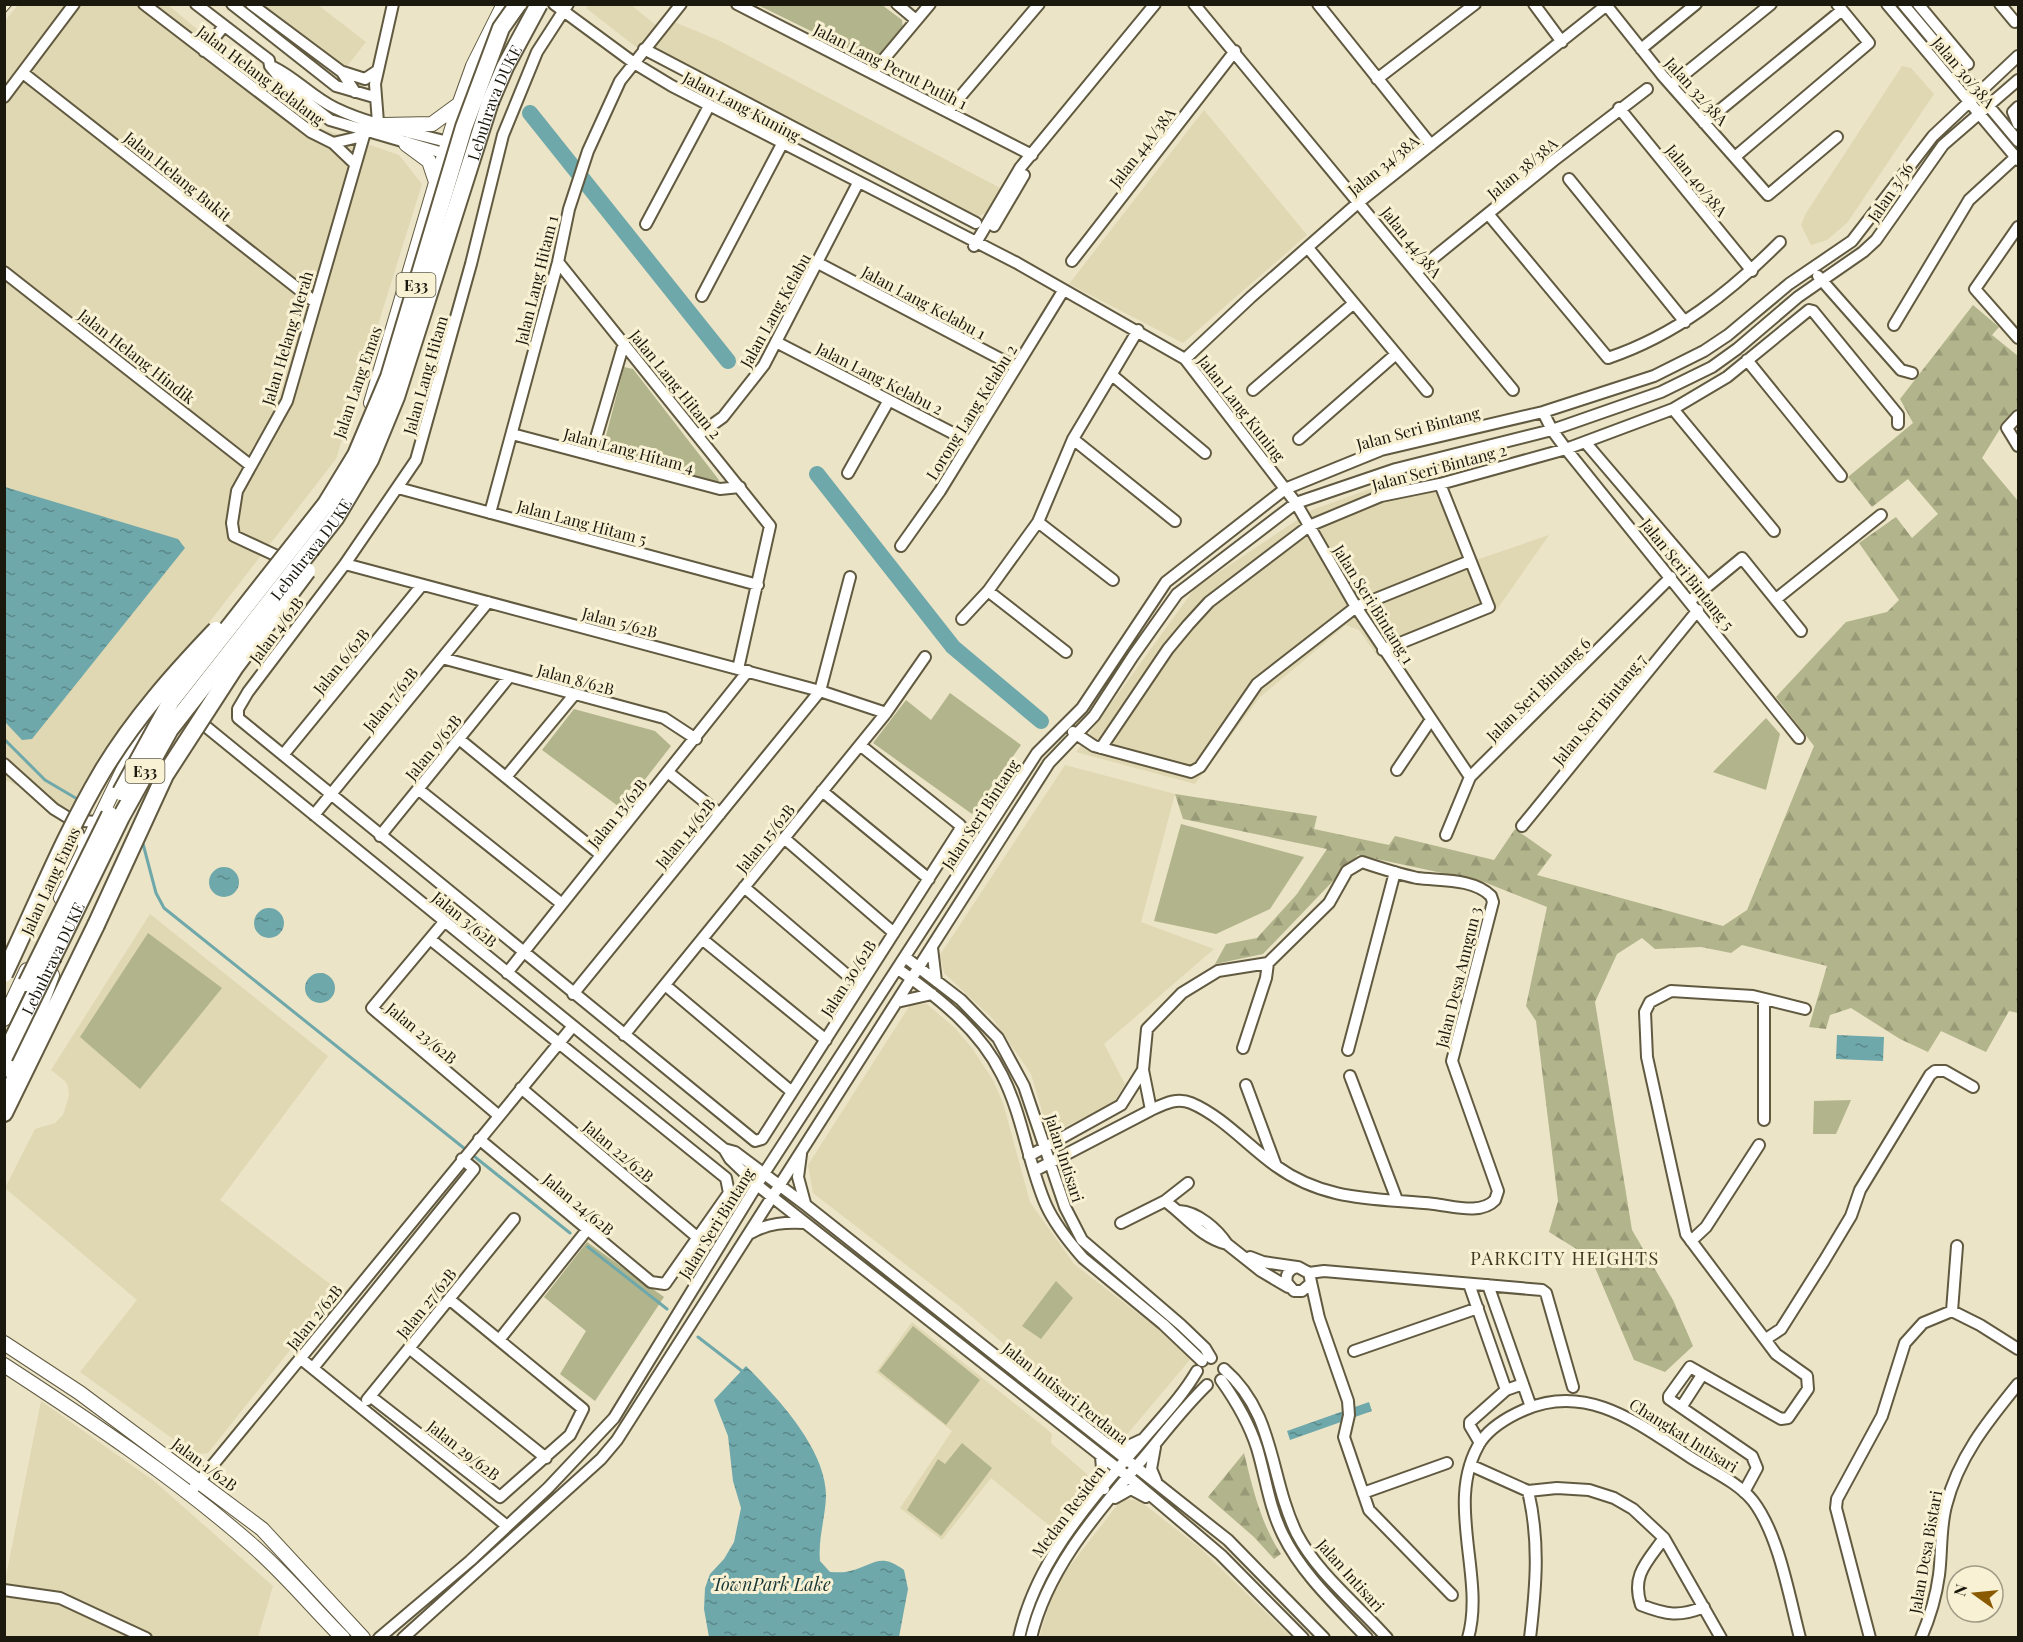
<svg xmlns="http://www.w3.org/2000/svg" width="2023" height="1642" font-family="'Playfair Display',serif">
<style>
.built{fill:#e0d7b3}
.green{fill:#b2b48b}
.forest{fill:url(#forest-firs)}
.water{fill:url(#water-ripples)}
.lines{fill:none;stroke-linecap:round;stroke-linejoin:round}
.stream{stroke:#6fa8aa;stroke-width:3}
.river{stroke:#6fa8aa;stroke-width:16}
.minor-casing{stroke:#615a41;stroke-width:14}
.major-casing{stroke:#615a41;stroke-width:16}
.highway-casing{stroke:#615a41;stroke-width:20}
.minor{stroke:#fff;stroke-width:10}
.major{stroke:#fff;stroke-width:14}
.highway{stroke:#fff;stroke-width:16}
.rail-casing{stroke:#635f4e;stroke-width:5}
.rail{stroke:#f9f1d4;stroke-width:3;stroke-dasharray:9;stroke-linecap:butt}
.highway-bridge-casing{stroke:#615a41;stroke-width:20;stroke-linecap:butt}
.highway-bridge{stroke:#fff;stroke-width:16}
.labels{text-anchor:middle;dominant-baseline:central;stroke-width:6;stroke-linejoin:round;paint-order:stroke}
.shield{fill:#f9f1d4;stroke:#5e5a49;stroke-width:1.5}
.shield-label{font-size:15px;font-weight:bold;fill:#1b190e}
.street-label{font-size:16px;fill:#1b190e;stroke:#f9f1d4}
.neighbourhood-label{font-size:18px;letter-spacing:1.5px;fill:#3f3921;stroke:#f9f1d4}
.water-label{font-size:18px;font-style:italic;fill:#153434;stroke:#f9f1d4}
</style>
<defs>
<pattern id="forest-firs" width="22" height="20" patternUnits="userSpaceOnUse" patternTransform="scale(1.5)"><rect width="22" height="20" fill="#b2b48b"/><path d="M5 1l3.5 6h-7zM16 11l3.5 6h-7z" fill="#989a77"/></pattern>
<pattern id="water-ripples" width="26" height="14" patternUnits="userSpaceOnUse" patternTransform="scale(1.5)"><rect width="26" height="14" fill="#6fa8aa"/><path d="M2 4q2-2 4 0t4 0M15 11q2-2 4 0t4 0" fill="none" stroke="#5a8889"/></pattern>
</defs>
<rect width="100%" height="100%" fill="#ebe4c7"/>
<!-- built -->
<path class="built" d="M18 5H168L314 126 399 155 422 184 336 459 114 745 85 816 5 780V21Z
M257 5H318L366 42 344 70Z
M589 5H631L663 31 672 21 720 41 1002 189 990 211 979 216 973 228 651 55 650 49 636 47 586 8Z
M1902 66 1911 68 1934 94 1847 223 1827 240 1811 245 1801 225 1806 213Z
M1204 110 1307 235 1183 343 1069 284Z
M1436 465 1476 560 1549 535 1496 611 1376 654 1359 630 1346 625 1260 697 1195 784 1076 752 1195 588 1312 510Z
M1065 765 1175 794 1141 922 1214 949 1104 1044 1125 1084 1114 1102 1049 1135 1031 1074 993 1019 944 973 940 955Z
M150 914 328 1056 220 1200 338 1290 208 1453 194 1454 80 1372 137 1300 5 1188 35 1129 55 1123 63 1115 69 1096 68 1086 65 1081 51 1070Z
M927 1004 955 1028 972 1048 993 1080 1003 1103 1030 1202 1074 1264 1193 1356 1124 1438 1114 1437 958 1305 813 1193 808 1165 910 1005Z
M912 1322 1043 1426 1052 1434 1051 1443 1087 1474 1088 1482 1051 1527 991 1478 942 1540 900 1508 952 1431 876 1372Z
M41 1401 154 1481 273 1586 258 1637 5 1638V1581Z
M1127 1499 1140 1501 1200 1548 1291 1637 1039 1638 1053 1592 1066 1571 1118 1504Z"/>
<!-- green -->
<path class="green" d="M758 5H882L902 20 903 28 876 61H872Z
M624 367 633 369 719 480 718 483 607 453 603 447Z
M950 693 1021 745 972 814 873 743 906 700 931 720Z
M574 709 655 731 671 746 622 809 542 750Z
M1766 718 1780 734 1766 790 1713 772Z
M1181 824 1304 857 1270 909 1216 934 1154 921Z
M148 933 222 988 140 1089 80 1037Z
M1851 1100 1836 1134H1813L1814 1101Z
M587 1242 664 1297 595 1401 560 1374 586 1331 544 1297Z
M1056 1281 1073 1298 1041 1339 1022 1326Z
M913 1326 980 1380 946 1425 879 1371Z
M962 1443 992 1468 941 1536 907 1510 938 1459 945 1464Z"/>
<!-- forest -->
<path class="forest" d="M1973 305 1999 327 1992 335 2018 356V410L2003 424 1982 458 2018 501V1013L2009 1011 1986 1052 1941 1031 1928 1052 1900 1039 1851 1008 1830 1015 1826 1029 1809 1027 1827 966 1742 945 1731 953 1701 947 1655 949 1642 938 1617 954 1595 1002 1632 1230 1673 1300 1693 1346 1665 1372 1634 1360 1591 1258 1549 1232 1558 1201 1536 1021 1526 1006 1547 907 1484 882 1358 855 1263 954 1215 964 1226 944 1257 938 1297 894 1327 849 1183 819 1175 794 1317 816 1314 829 1389 845 1395 836 1494 860 1515 829 1552 855 1537 875 1723 926 1747 910 1814 746 1776 697 1846 622 1887 612 1899 600 1859 543 1896 517 1912 538 1938 514 1908 479 1872 507 1848 477 1913 423 1900 399Z
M1244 1453C1253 1489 1260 1522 1281 1554L1274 1559 1254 1537 1208 1497Z"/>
<!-- water -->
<path class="water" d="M5 487 178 539 185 548 32 739 22 740 5 722Z
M209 882a15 15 0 1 1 30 0a15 15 0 1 1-30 0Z
M254 923a15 15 0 1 1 30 0a15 15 0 1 1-30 0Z
M305 988a15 15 0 1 1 30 0a15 15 0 1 1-30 0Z
M1837 1035 1884 1037 1883 1061 1836 1059Z
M746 1366C777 1397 827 1450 826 1497 825 1519 818 1539 820 1561L830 1572C836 1572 844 1573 850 1571 875 1565 879 1552 904 1570L908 1589 899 1637H709L704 1609 705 1588 710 1574 724 1559 734 1542 741 1508 733 1481 728 1436 714 1400Z
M1369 1402 1372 1411 1290 1440 1287 1431Z"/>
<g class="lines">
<!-- stream -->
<path class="stream" d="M4 739 45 780 79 800
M142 840 156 893 164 908 570 1233
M588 1247 667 1309
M698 1337 742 1371"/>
<!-- river -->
<path class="river" d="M530 113 728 361
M817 474 953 647 1041 721"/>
<defs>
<path id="minor" d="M144 4 311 132 333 143 355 164
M196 4 269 60 270 66 286 86 330 120 450 155
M232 4 336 86 374 97
M251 4 342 72 355 92
M554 4 634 63 672 86 1017 263 1185 359 1296 503 1356 607 1470 777
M568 4 537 52 503 135 471 264 416 460 345 564 248 692 238 709V718L755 1141 762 1139 959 831 960 825 860 745
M737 4 1032 155
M897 4 916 20
M1194 4 1513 390
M1318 4 1431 145
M1534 4 1562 42
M1887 4 2018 160
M1903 4 2018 141
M1918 4 1968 64
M2000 4 2015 22
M1607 6 1662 75 1768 195 1837 137
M644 49 976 223
M1641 49 1696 4
M204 51 224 26
M273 67C296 78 312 97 335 108 372 126 416 133 455 144
M343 72 365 79 377 71
M873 72 930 4
M23 73 315 302
M1377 79 1475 4
M1671 85 1771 4
M4 97 74 4
M2018 107 2013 112 2018 124
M1619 108 1752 271
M948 111 1039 4
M378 122 375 84 393 4
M1704 123 1842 10
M333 143 363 136
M1736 156 1869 43 1837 4
M1569 179 1685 322
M1489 215 1608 358C1676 335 1729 293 1780 242
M646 224 709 106
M994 226 1024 175
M2018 227 1975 289 2018 338
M974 246 1020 168 1155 4
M1308 248 1427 391
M1072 261 1235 51
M558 262 770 526 738 669
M818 263 1016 367
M4 272 250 465
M1416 272 1553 161 1647 89
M1818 276 1901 370 1912 373
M702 296 782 144
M1894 325 1969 200 2018 155
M776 342 970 442
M1185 359 1251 297 1359 202 1608 4
M1747 360 1841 476
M1112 375 1205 453
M1253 390 1354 303
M1673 409 1774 531
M1543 412 1552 430 1566 449 1799 738
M2018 416 2007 428 2018 446
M512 434 720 489 740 487
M698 435 723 417 764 365 858 183
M1073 439 1175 521
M1299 439 1396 354
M1585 442 1708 586
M591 455 624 343
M848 473 889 400
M398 488 758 585
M490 513 558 262 569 209 588 151 620 81 681 4
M1038 522 1113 580
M901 546 940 491 1063 291
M277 556 234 536 232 523 237 491 287 401 365 132
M345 564 820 691 886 713
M988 591 1066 652
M1776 599 1881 515
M1691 600 1742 558 1801 631
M962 619 988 591 1038 522 1073 439 1138 330
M1383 650 1489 607 1440 484
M442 658 664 718 696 739
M188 712 724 1149 730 1159 757 1185 1136 1483 1221 1555 1303 1638
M1073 732 1094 746 1191 772 1200 767 1257 684 1356 607 1470 561
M459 739 601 855
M1101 748 1168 649 1188 625 1209 602 1309 526 1381 496 1440 484 1566 449 1673 409 1727 377 1809 310 1813 311 1898 415V424
M283 755 422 585
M4 764 54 809 72 820 96 822
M1397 770 1430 721
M669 773 720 814
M506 777 574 695
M418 789 562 904
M822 791 929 879
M314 815 488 602
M72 820 84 847
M1522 826 1698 610
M1446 835 1470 777 1671 577
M380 836 509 677
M784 838 894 933
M1362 862C1380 868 1399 874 1417 878 1440 881 1473 878 1491 896L1493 902 1452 1061 1498 1191 1495 1200C1481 1215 1453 1206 1434 1204 1376 1198 1326 1202 1276 1166 1248 1146 1222 1116 1191 1103 1177 1097 1164 1104 1151 1110L1143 1070 1147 1029 1182 993 1218 971 1268 963 1329 903 1347 871Z
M744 887 860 986
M444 922 372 1008 498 1115
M430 939 726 1178 729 1193 665 1284 651 1282 479 1139
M702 939 826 1040
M932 948 936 981
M905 957 961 1000 998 1038 1024 1086 1065 1207 1082 1240 1181 1325 1205 1348 1211 1358
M898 969C939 998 980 1030 1002 1075 1023 1116 1028 1164 1046 1205 1055 1225 1069 1242 1083 1258L1163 1324 1202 1361
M507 973 748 671
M665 985 792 1092
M573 994 820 691 850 577
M897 1002 932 994
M624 1035 886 713 925 657
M1243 1048 1266 978 1268 963
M1348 1050 1395 872
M1350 1076 1397 1200
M1246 1085 1276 1166
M521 1088 697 1237
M1764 1120V999
M724 1149 735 1152 807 1206 1228 1540 1324 1638
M801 1154 798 1177 805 1203
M1029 1156 1121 1105 1143 1070
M1034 1171 1151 1110
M1165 1201C1186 1216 1200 1237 1227 1244 1217 1229 1198 1212 1179 1211
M1121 1223 1165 1201 1188 1183
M751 1233C768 1223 786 1222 805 1223
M1691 1241 1706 1227 1759 1145
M1227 1244 1261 1271 1288 1287
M1250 1257 1263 1262 1297 1267
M1309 1273 1324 1271 1542 1290 1546 1293 1573 1387
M1310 1284 1302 1291H1294L1287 1283C1285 1275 1289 1268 1298 1267L1309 1273 1319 1318 1348 1401 1349 1415 1344 1437 1369 1510 1452 1595
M1469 1284 1506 1390
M1488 1285 1531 1407
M1952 1311 1957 1246
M1766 1339 1781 1329 1824 1261 1851 1216 1860 1190 1930 1075 1935 1071H1945L1973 1087
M499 1340 587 1230
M409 1348 546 1458
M1354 1351 1478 1308
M300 1358 507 1526
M313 1368 474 1169 462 1159
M1224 1369C1276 1414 1269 1477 1297 1534 1318 1574 1357 1604 1387 1638
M1221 1380C1236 1401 1249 1423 1257 1448 1266 1478 1269 1507 1283 1535 1302 1574 1337 1606 1367 1638
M370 1396 500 1497 570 1435 583 1409 449 1299
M367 1400 514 1219
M1682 1406 1702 1375
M1480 1443 1470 1426V1422L1506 1390 1523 1384
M1108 1444 1126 1447 1141 1440
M1155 1447 1151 1469 1156 1481
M1101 1457 1104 1489
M1470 1465 1528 1491 1557 1488 1589 1490 1614 1498 1633 1509 1664 1538 1721 1638
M1528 1491C1540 1541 1536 1587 1530 1638
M1744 1492 1757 1468 1752 1456 1669 1399V1396L1690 1367 1781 1419 1788 1418 1808 1389 1807 1376 1776 1354 1686 1234 1647 1057 1645 1012 1650 1002 1671 991 1753 996 1805 1009
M1363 1493 1447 1463
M189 1494 573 1026
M1115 1498 1131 1489 1146 1497
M1664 1538C1647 1562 1631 1575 1641 1605 1667 1615 1679 1617 1704 1607
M4 1590 60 1598 146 1638
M379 1638 470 1561 548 1488 614 1418 763 1175 1037 753 1082 708 1166 582 1285 489 1381 450 1543 412 1654 376 1704 351 1728 335 1789 284 1852 241 1933 136 2018 56
M403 1638 601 1459 617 1440 1049 763 1094 716 1133 656 1177 594 1296 503 1396 469 1552 430 1661 392 1712 367 1737 349 1798 297 1863 252 1876 240 1943 145 2018 80
M1019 1638C1036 1558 1095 1496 1146 1436 1164 1415 1183 1395 1197 1371
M1031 1638C1047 1569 1097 1513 1141 1461 1163 1435 1183 1408 1207 1385
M1468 1638C1486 1576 1443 1501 1481 1441 1492 1426 1508 1417 1524 1410 1587 1382 1639 1424 1690 1457 1710 1470 1738 1482 1753 1501 1779 1535 1789 1596 1800 1638
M1870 1638 1836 1508 1837 1499 1882 1416 1905 1343 1923 1323 1952 1311 1980 1325 2018 1349
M1921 1638C1930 1617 1936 1598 1939 1575 1942 1552 1940 1529 1946 1506 1958 1458 1987 1422 2018 1384"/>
<path id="major" d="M383 125 432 124 458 105
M406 144 429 161 436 182
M371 403 459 105 473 66 504 4
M61 898 145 725 163 699
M4 1019 27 970
M4 1070 14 1050
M11 1086 52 975
M4 1343 80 1393 262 1529 363 1638
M4 1365C90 1421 176 1478 253 1546 285 1574 313 1608 343 1638"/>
<path id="highway" d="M4 1113 96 925"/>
</defs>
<!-- minor casing -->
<use href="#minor" class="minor-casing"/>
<!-- major casing -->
<use href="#major" class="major-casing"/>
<!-- highway casing -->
<use href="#highway" class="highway-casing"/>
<!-- minor -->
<use href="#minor" class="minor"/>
<!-- major -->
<use href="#major" class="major"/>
<!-- highway -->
<use href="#highway" class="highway"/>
<defs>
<path id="rail" d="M4 11 10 4"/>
</defs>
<!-- rail casing -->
<use href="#rail" class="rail-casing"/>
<!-- rail -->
<use href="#rail" class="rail"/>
<defs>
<g id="highway-bridge">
<path d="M121 792 171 701 326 504 356 455 389 377 464 127 501 28 518 4"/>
<path d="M96 925 165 775 235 667 307 571"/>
<path d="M4 974C36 907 64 836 102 772 133 720 174 674 216 630"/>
<path d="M27 983 110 815"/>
<path id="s1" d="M4 1057 121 817 170 729 336 517 370 460 396 397 490 102 505 67 539 4"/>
</g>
</defs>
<!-- highway-bridge casing -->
<use href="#highway-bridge" class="highway-bridge-casing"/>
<!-- highway-bridge -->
<use href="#highway-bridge" class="highway-bridge"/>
</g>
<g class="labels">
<!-- shield labels -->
<g class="shield">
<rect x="396.5" y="273" width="39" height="24" rx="4.5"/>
<rect x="125.5" y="759" width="39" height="24" rx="4.5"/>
</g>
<g class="shield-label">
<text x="416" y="285">E33</text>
<text x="145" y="771">E33</text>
</g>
<!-- street labels -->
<g class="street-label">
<text transform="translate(891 66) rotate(27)">Jalan Lang Perut Putih 1</text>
<text transform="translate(1964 72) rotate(50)">Jalan 30/38A</text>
<text transform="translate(261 75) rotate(37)">Jalan Helang Belalang</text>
<text transform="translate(1697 91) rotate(48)">Jalan 32/38A</text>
<text stroke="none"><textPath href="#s1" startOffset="1082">Lebuhraya DUKE</textPath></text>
<text transform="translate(742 106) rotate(28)">Jalan Lang Kuning</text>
<text transform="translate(1142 147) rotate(-52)">Jalan 44A/38A</text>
<text transform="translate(1383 165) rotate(-39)">Jalan 34/38A</text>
<text transform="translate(1522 168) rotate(-40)">Jalan 38/38A</text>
<text transform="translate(178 176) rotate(39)">Jalan Helang Bukit</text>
<text transform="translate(1697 180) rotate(51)">Jalan 40/38A</text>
<text transform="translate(1890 192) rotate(-56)">Jalan 3/36</text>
<text transform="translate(1412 242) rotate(51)">Jalan 44/38A</text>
<text transform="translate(536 280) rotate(-76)">Jalan Lang Hitam 1</text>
<text transform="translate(924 302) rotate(28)">Jalan Lang Kelabu 1</text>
<text transform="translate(775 310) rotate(-61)">Jalan Lang Kelabu</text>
<text transform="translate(287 338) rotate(-73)">Jalan Helang Merah</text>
<text transform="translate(137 356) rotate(38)">Jalan Helang Hindik</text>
<text transform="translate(425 375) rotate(-74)">Jalan Lang Hitam</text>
<text transform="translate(880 378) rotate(27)">Jalan Lang Kelabu 2</text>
<text transform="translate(357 382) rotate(-71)">Jalan Lang Emas</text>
<text transform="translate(676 384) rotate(51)">Jalan Lang Hitam 2</text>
<text transform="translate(1242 408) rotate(52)">Jalan Lang Kuning</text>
<text transform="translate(971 412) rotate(-58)">Lorong Lang Kelabu 2</text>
<text transform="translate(1418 428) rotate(-15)">Jalan Seri Bintang</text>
<text transform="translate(629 450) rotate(15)">Jalan Lang Hitam 4</text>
<text transform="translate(1439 467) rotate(-15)">Jalan Seri Bintang 2</text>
<text transform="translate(582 522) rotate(15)">Jalan Lang Hitam 5</text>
<text stroke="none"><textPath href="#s1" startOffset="596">Lebuhraya DUKE</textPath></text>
<text transform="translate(1688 574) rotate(51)">Jalan Seri Bintang 5</text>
<text transform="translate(1374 604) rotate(58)">Jalan Seri Bintang 1</text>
<text transform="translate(620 622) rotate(15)">Jalan 5/62B</text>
<text transform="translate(276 630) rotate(-53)">Jalan 4/62B</text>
<text transform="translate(341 661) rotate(-51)">Jalan 6/62B</text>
<text transform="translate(576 679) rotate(15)">Jalan 8/62B</text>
<text transform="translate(1538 689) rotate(-45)">Jalan Seri Bintang 6</text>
<text transform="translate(390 699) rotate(-51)">Jalan 7/62B</text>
<text transform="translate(1599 709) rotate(-51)">Jalan Seri Bintang 7</text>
<text transform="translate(433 747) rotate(-51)">Jalan 9/62B</text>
<text transform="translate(617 813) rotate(-51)">Jalan 13/62B</text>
<text transform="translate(980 814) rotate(-57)">Jalan Seri Bintang</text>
<text transform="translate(685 833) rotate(-51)">Jalan 14/62B</text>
<text transform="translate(765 838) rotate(-51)">Jalan 15/62B</text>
<text transform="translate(50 881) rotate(-65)">Jalan Lang Emas</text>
<text transform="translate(465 919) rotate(39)">Jalan 3/62B</text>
<text stroke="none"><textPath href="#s1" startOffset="110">Lebuhraya DUKE</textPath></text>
<text transform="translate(1458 977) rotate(-76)">Jalan Desa Anngun 3</text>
<text transform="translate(848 978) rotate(-57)">Jalan 30/62B</text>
<text transform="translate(422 1033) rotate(40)">Jalan 23/62B</text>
<text transform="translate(619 1151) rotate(40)">Jalan 22/62B</text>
<text transform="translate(1065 1158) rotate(72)">Jalan Intisari</text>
<text transform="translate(579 1204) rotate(40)">Jalan 24/62B</text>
<text transform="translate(716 1223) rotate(-58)">Jalan Seri Bintang</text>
<text transform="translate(426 1303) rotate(-51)">Jalan 27/62B</text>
<text transform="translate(314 1317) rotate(-51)">Jalan 2/62B</text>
<text transform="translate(1066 1393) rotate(38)">Jalan Intisari Perdana</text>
<text transform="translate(1684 1435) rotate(32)">Changkat Intisari</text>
<text transform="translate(464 1450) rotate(38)">Jalan 29/62B</text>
<text transform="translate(205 1464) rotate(37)">Jalan 1/62B</text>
<text transform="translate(1068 1511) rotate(-53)">Medan Residen</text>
<text transform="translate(1925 1552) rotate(-80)">Jalan Desa Bistari</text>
<text transform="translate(1351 1575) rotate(48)">Jalan Intisari</text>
</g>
<!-- neighbourhood labels -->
<g class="neighbourhood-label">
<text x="1565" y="1258">PARKCITY HEIGHTS</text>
</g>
<!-- water labels -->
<g class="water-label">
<text x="771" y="1584">TownPark Lake</text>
</g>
</g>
<!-- border -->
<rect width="2023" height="1642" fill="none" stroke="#1b190e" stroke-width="12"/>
<!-- north arrow -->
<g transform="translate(1975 1594) rotate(285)"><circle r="28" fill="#f9f1d4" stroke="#a09b85" stroke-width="1.5"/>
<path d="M0-4.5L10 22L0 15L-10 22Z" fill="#8a5a00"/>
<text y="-9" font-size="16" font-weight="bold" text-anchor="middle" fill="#1b190e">N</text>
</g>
</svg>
